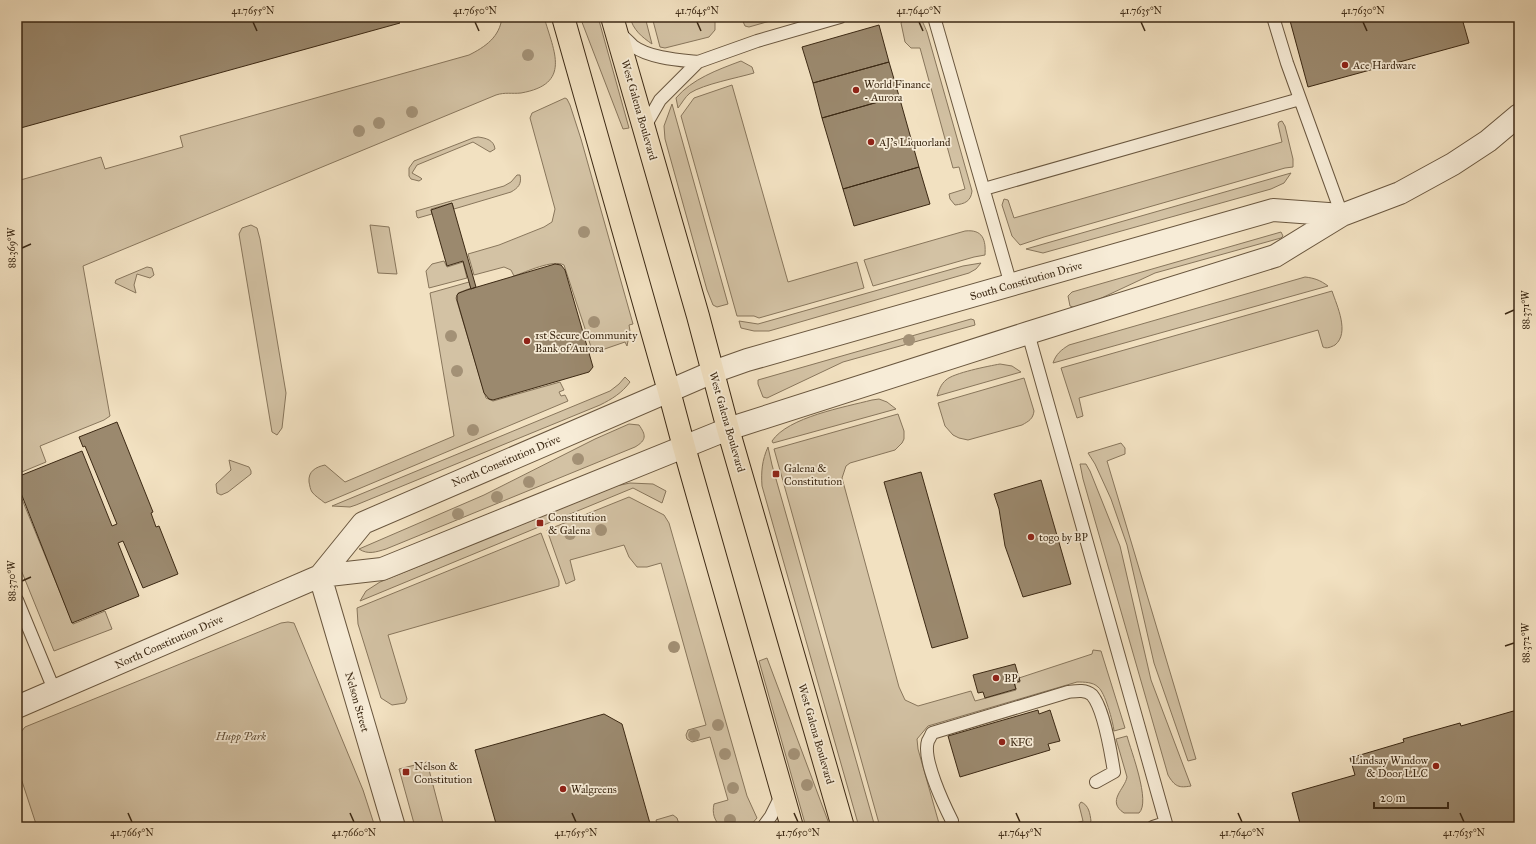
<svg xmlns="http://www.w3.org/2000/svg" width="1536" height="844" font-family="'IM FELL Great Primer',serif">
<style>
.green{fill:#d3c2a4;stroke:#88765c}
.building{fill:#9b896e;stroke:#3c2914}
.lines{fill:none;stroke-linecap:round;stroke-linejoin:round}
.service-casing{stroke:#6a573f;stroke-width:14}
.minor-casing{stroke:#6a573f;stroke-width:24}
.primary-casing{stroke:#3c2914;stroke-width:24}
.service{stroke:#f7ecd7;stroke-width:12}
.minor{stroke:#f7ecd7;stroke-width:22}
.primary{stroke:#f2e1c1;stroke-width:22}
.tree{fill:#a39176}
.ticks{fill:none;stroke:#3c2914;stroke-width:1.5}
.poi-dot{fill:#8f2418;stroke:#f7ecd7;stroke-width:1.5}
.labels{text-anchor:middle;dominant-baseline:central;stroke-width:3.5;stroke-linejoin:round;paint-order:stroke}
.poi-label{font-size:11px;fill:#3c2914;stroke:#f7ecd7;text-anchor:start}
.street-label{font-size:11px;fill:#3c2914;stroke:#f7ecd7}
.park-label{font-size:11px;font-style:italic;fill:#624f38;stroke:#f7ecd7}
.neatline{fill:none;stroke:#3c2914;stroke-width:1.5}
.ticks-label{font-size:10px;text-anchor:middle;fill:#3c2914}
</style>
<rect width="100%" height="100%" fill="#f2e1c1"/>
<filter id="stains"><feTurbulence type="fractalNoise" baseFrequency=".005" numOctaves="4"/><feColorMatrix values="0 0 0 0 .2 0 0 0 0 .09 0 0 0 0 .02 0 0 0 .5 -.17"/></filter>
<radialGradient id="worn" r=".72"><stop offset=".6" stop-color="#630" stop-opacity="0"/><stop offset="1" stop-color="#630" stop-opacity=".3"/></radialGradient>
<!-- green -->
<path class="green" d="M502 17H544C554 52 572 84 521 93 512 94 505 92 496 95L83 266 110 416 104 420 40 446 46 462 17 474V181L101 157 105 169 183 147 180 136 469 55C485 47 500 37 502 17Z
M580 17H598L629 128 623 129Z
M630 17H645L652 44C642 37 633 30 630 17Z
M652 17H715V30L709 37 665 48 660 47Z
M741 17H784L749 27 745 26Z
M906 17C922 17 921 18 927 32L972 191C971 201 965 204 955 205L950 199 949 194 965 189 959 167 953 168 920 48H911L905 42 901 23Z
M741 61 752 67 754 73C737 78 704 84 690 93 685 97 682 103 678 108L676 98C692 79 717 70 741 61Z
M732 85 788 282 857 262 864 288 759 318 754 316H737L681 116 694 98Z
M565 98 567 99 570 105 581 139 633 324 629 325 630 331 627 346 625 342 593 353 564 265C553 259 526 272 514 276L511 270 504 267 474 275 468 254 499 245 544 227 552 222 555 209 530 118 532 113Z
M672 104 728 304 717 307 713 305 707 290 665 139 664 126Z
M1282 121 1285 126 1293 159V167L1285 168 1044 237 1020 245 1012 236 1002 205 1004 199 1008 200 1014 218 1282 142 1278 124 1279 122Z
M478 137C486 138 494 140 495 149L490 152 473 142 417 165 412 173 421 178 422 179 419 181 411 179 409 176V168L414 161 473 138Z
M1291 173 1284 183 1271 189 1043 253 1026 249Z
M517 175H520C522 184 518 188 511 192L454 209 452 203 431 209 432 214 418 218 417 217 416 211 504 186 511 182Z
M251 225 257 228 260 239 286 393 282 428 277 435 272 432 239 234 242 228Z
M370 225 389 227 397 274 378 273Z
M965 231C983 229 986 240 985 255L974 257 873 286 864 260Z
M1281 232 1283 236 1281 238 1155 273 1078 309 1070 306 1068 296 1072 292Z
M444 261 447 267 463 262 467 278 429 288 426 271 432 264Z
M981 263 976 269 969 273 769 331H754L741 328 739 321 758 324 963 266Z
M147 267 152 268 154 275 150 278 137 274 134 285 136 293 115 283 116 280Z
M1305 277C1314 278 1320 280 1328 286L1053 363C1056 354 1061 350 1069 345Z
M469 282 471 288 458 293 456 298 486 398 493 401 560 382 564 390 559 392 561 396 565 395 568 401 325 503C320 499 315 496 312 492 310 489 310 486 309 482 308 471 316 467 325 465L345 482 454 436 430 293Z
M1332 291C1337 306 1350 333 1335 345 1331 347 1327 349 1323 347L1318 330 1079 398 1083 416 1077 418 1061 368Z
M971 319 974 320 975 325 843 362 767 398 763 397 758 384V380Z
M1000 364 1012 366 1021 372 937 396C939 390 941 384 946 380 953 373 989 366 1000 364Z
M625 377 630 382C622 393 612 399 600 405L356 505 350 507 332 506 610 391 619 384Z
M1024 378 1034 411C1033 419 1029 421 1022 425L968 440 959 438 953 435 945 426 938 403Z
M879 399 887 402 896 409 773 443 772 441C788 417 845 407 872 400Z
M898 414 904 431V439L902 443 895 450 850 463 846 466 842 478 899 687 905 700 918 706 971 691 975 701 1016 690 1015 683 1020 682 1019 678 1092 654 1093 650 1101 651 1125 728 1114 731C1113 722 1105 692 1098 687 1093 682 1084 682 1077 682L928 726 917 739 918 749 940 827H880L774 449Z
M629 424 639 425C646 435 647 440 635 447L386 549C376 552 368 555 359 549L484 495 595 439Z
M1121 443 1125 448V454L1107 461 1196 759 1188 761 1154 663 1127 545 1111 499 1095 464 1088 453Z
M768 447 772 465 875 827H859L762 486C761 472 762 460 768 447Z
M229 460 249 467 251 471V474L228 492 221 495 217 493 216 484 231 470Z
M1080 464H1086L1090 471 1120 546 1151 680 1191 786C1179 788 1175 787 1168 775L1083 479Z
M630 483 653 484 666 491 662 503 633 488 360 601 366 591 380 582 616 486Z
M17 487 73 624 105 611 112 629 54 651 17 560Z
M629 497 664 515 669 523 747 796 757 818 749 827H721C714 820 712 813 714 804L728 800 710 737 692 742 687 739 686 735 688 730 706 725 661 563 647 567H637L629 557 624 545 570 560 575 580 566 584 547 530Z
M541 533 559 581V586L388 635 407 699 405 703 392 705 381 698 358 624 357 608Z
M288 622 294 623 363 790 375 827H37L17 766V737L25 727 281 623Z
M767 658 828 821 830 827H806L759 661Z
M1127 736C1131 751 1151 802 1139 813H1124C1106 801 1125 789 1127 777L1116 739Z
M427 762 444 827H415L399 769Z
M1081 802C1089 805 1090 814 1091 821L1086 827H1061L1083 821 1079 805Z
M673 815 677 818 680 827H658L656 820Z"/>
<!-- building -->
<path class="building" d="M17 17H394L400 23 17 129Z
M1289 17H1480L1463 22 1469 43 1308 87Z
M879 25 889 62 813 83 802 47Z
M889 62 899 96 822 118 813 83Z
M899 96 919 167 843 189 822 118Z
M919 167 930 204 854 226 843 189Z
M452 203 476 287 471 289 463 261 447 266 431 210Z
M555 264 561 265 565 270 593 367 589 372 493 400 489 399 484 393 457 300V295L459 293 467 290Z
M117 422 153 512 151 513 156 527 159 526 178 574 143 588 123 541 118 543 139 596 72 623 17 483V477L82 451 112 526 117 524 85 446 83 447 79 437Z
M921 472 968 638 932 648 884 482Z
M1041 480 1071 584 1023 597 1005 546 999 509 994 494Z
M1015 664 1020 681 1014 683 1016 689 985 698 983 692 978 693 973 675Z
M1038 710 1039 714 1050 710 1060 741 1048 744 1050 750 960 777 948 736Z
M1517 710 1519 716V827H1301L1292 793 1355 775 1350 758 1404 742 1403 739 1460 723 1461 726Z
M604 714 622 724 651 827H497L475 750Z"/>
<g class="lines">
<defs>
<path id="service" d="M934 17 1011 285
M1273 17 1287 63 1342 215
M619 33C624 37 629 42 633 46 649 58 679 60 698 62
M644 128 660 100 698 62 757 41 840 17
M984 189 1300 99
M1028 333 1167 827
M17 600 55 692
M952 821C944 805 922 759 928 741 929 739 931 736 932 733L1068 692C1076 691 1085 689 1092 695 1104 709 1111 753 1114 772L1096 782
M763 827 771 816 782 794
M1153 827 1165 823"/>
<path id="minor" d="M320 576 363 523 713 372 747 360 1273 210 1342 215
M320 576 394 827
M17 707 320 576 382 569 728 429 1028 333 1275 256 1342 215 1400 193 1453 164 1488 141 1519 115"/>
<path id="primary" d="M563 17 669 391 684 447 792 827
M612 17 698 316 728 429 843 827"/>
</defs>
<!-- service casing -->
<use href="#service" class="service-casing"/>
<!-- minor casing -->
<use href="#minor" class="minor-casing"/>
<!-- primary casing -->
<use href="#primary" class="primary-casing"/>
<!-- service -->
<use href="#service" class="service"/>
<!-- minor -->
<use href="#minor" class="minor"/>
<!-- primary -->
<use href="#primary" class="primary"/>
</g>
<!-- trees -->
<g class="tree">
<circle cx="528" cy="55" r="6"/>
<circle cx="412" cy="112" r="6"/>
<circle cx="379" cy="123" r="6"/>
<circle cx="359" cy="131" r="6"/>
<circle cx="584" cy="232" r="6"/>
<circle cx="594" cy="322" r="6"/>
<circle cx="451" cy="336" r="6"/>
<circle cx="909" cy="340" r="6"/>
<circle cx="457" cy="371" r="6"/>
<circle cx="473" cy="430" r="6"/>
<circle cx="578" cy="459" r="6"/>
<circle cx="529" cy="482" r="6"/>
<circle cx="497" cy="497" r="6"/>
<circle cx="458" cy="514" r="6"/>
<circle cx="601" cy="530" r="6"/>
<circle cx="570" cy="534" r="6"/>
<circle cx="674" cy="647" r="6"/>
<circle cx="718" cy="725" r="6"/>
<circle cx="694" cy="735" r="6"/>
<circle cx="725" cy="754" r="6"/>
<circle cx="794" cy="754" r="6"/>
<circle cx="807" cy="785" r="6"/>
<circle cx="733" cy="788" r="6"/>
<circle cx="730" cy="820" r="6"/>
</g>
<!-- ticks -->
<path class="ticks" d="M253 22 257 31M475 22 479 31M697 22 701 31M919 22 923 31M1141 22 1145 31M1363 22 1367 31M22 248 31 244M1505 314 1514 310M22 581 31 577M1505 646 1514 643M128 813 132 822M350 813 354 822M572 813 576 822M794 813 798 822M1016 813 1020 822M1238 813 1242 822M1460 813 1464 822"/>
<!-- markers -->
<g class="poi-dot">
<circle cx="1345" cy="65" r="4"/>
<circle cx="856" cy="90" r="4"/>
<circle cx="871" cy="142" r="4"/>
<circle cx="527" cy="341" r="4"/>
<rect x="772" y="470" width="8" height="8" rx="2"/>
<rect x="536" y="519" width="8" height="8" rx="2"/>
<circle cx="1031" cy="537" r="4"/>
<circle cx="996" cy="678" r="4"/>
<circle cx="1002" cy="742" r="4"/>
<circle cx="1436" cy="766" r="4"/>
<rect x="402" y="768" width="8" height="8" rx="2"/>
<circle cx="563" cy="789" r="4"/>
</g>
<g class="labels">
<!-- poi labels -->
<g class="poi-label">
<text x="1353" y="65">Ace Hardware</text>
<text x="864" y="84">World Finance<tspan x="864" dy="13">- Aurora</tspan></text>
<text x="879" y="142">AJ's Liquorland</text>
<text x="535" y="335">1st Secure Community<tspan x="535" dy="13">Bank of Aurora</tspan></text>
<text x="784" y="468">Galena &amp;<tspan x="784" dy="13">Constitution</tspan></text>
<text x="548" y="517">Constitution<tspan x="548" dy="13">&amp; Galena</tspan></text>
<text x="1039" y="537">togo by BP</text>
<text x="1004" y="678">BP</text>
<text x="1010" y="742">KFC</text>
<text x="1428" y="760" text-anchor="end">Lindsay Window<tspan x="1428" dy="13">&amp; Door LLC</tspan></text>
<text x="414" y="766">Nelson &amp;<tspan x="414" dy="13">Constitution</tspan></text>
<text x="571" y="789">Walgreens</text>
</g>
<!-- street labels -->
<g class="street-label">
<text transform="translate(639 110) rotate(74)">West Galena Boulevard</text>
<text transform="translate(1026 281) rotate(-16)">South Constitution Drive</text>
<text transform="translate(727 422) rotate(74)">West Galena Boulevard</text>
<text transform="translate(506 461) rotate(-23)">North Constitution Drive</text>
<text transform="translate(169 642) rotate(-24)">North Constitution Drive</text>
<text transform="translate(357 702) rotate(74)">Nelson Street</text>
<text transform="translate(816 734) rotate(74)">West Galena Boulevard</text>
</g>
<!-- park labels -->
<g class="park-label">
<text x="241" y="736">Hupp Park</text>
</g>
</g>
<!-- margin -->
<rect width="1536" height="844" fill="none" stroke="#f2e1c1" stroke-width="44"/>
<!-- scale -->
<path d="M1374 802v6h74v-6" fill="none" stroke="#3c2914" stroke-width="2"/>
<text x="1380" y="802" font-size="12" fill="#3c2914" stroke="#f7ecd7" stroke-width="3" paint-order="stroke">20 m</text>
<rect x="22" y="22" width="1492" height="800" class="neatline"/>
<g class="ticks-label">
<text x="253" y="14">41.7655°N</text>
<text x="475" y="14">41.7650°N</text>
<text x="697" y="14">41.7645°N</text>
<text x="919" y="14">41.7640°N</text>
<text x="1141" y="14">41.7635°N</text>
<text x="1363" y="14">41.7630°N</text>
<text transform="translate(11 248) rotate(-90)" y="4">88.369°W</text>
<text transform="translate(1525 310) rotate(-90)" y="4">88.371°W</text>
<text transform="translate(11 581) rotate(-90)" y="4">88.370°W</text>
<text transform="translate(1525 643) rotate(-90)" y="4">88.372°W</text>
<text x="132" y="836">41.7665°N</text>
<text x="354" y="836">41.7660°N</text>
<text x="576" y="836">41.7655°N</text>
<text x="798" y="836">41.7650°N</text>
<text x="1020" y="836">41.7645°N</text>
<text x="1242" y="836">41.7640°N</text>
<text x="1464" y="836">41.7635°N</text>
</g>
<rect width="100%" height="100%" filter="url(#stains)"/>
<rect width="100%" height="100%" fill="url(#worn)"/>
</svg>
